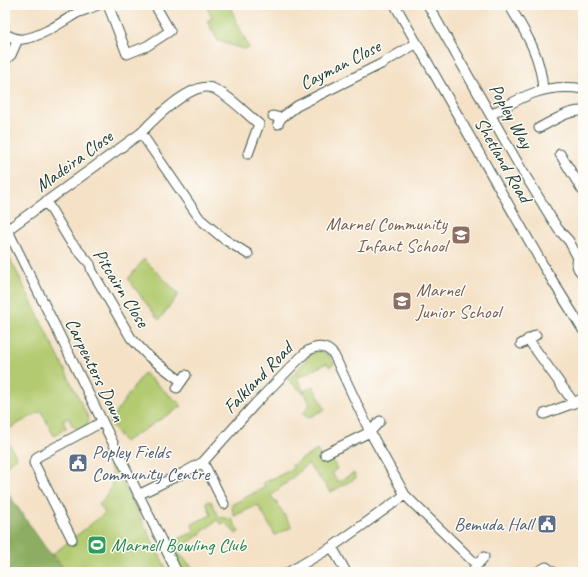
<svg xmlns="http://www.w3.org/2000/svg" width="588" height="577" font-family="Caveat,sans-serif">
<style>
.green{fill:#b2ca6f;stroke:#688452}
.forest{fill:#8dae62;stroke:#56764b}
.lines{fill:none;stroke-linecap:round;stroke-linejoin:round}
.minor-casing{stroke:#3f564a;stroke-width:11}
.minor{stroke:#fff;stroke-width:9}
.labels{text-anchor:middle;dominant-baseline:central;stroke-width:3;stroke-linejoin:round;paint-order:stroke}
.street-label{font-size:19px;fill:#1f3d34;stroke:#fdfcf7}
.education-label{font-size:19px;fill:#785e54;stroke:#fdfcf7;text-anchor:end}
.service-label{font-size:19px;fill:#4e5e75;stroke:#fdfcf7;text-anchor:start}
.leisure-label{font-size:19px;fill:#27864d;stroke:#fdfcf7;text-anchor:start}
</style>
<rect width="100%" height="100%" fill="#fdfcf7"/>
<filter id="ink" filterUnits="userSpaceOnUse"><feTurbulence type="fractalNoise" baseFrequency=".025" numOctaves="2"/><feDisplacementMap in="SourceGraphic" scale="8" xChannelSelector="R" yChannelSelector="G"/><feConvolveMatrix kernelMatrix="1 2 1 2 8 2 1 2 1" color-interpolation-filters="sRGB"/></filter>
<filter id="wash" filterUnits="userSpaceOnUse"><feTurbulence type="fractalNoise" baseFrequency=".012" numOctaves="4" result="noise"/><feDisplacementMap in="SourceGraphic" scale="16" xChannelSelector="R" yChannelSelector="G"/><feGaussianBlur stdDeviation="0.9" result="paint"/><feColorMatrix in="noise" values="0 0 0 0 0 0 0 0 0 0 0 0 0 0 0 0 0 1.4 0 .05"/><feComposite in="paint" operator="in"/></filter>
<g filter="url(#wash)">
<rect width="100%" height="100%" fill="#f4e1c6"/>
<!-- green -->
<path class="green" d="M206 5H229L249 48 243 49 218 41 207 21 212 18Z
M5 248 89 419 87 427 79 430 73 426 68 418 63 420 66 428 54 436 41 411 5 431Z
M144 259 179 294 159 320 128 279Z
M321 351 330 357 334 364 329 367 327 363 297 378 304 391 313 386 325 409 308 418 303 414 310 404 304 391 303 393 287 379 289 377 292 376 306 360V357L312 352Z
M144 373 182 406 124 442 109 422Z
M5 436 17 458 5 466Z
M317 450 323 460 331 456 337 469 332 473 338 482 354 473 356 478 331 492 308 464 271 496 277 503 292 527 275 535 258 505 234 516 231 505 265 487 263 483 293 469 292 465Z
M111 459 168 572H67L53 554 105 513 99 504C114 489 114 481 109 461Z
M211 501 219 517 232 519 239 532 236 534 225 522 222 524 217 520 180 550 176 540 194 532 192 524 211 515 206 502Z
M170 544 191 566 194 572H183Z"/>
<!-- forest -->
<path class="forest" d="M5 489 45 547 66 572H5Z"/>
</g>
<g filter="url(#ink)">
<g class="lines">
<defs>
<path id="minor" d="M108 5 127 54 147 46 170 31 155 5
M395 5 544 267 583 330
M428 5 520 167 558 229 569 241 578 258
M509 5C526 33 541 56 543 90
M5 34C11 37 17 40 23 39 41 37 62 22 77 13 84 10 91 8 98 5
M5 60 11 55 18 39
M491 115C522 96 546 83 583 89
M273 116 281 118 278 124
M281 118 297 106 381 64 417 43
M539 128C553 121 568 110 583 111
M141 133 200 219 224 239 248 254
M560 154 583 191
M46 201 70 241 90 264 92 271 131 338 148 356 181 381
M5 225 177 572
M7 230 141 133C153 120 192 81 212 88 229 95 244 112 259 124L248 154
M583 252C575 259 575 268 583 274
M528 339 574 403
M521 344 536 335
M177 388 186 375
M544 414 574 403 583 398
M325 454 370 432 380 421
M203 462 224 504
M138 495 183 473 203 462 255 404 305 353C315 345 326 345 334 355L370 432 405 495 332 547 289 572
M405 495 415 505 477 565
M72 539 34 463 37 457 102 422
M332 547 346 572
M472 571 484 557
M537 572 546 567 553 572"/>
</defs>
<!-- minor casing -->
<use href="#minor" class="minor-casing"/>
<!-- minor -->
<use href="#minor" class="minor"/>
</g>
</g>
<!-- icons -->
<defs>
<symbol id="school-square" viewBox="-11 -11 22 22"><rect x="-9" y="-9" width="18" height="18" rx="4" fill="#8d6e63" stroke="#fdfcf7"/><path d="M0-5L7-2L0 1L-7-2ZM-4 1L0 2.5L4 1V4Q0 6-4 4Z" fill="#fff"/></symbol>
<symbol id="civic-square" viewBox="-11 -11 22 22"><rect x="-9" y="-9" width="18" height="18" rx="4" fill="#5c6f8a" stroke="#fdfcf7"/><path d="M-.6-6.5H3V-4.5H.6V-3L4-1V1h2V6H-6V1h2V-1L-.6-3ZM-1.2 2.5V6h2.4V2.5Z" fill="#fff"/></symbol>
<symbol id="stadium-square" viewBox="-11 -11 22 22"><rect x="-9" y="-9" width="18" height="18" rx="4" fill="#2e9e5b" stroke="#fdfcf7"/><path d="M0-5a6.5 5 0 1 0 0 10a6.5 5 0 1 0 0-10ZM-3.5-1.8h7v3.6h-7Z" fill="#fff"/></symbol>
</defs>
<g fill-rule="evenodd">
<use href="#school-square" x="450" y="224" width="22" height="22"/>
<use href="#school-square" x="391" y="290" width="22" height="22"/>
<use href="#civic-square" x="67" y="452" width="22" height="22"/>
<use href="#civic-square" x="536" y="513" width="22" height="22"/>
<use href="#stadium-square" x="86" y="534" width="22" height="22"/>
</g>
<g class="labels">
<!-- street labels -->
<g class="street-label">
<text transform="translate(340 65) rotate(-27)">Cayman Close</text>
<text transform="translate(511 116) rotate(61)">Popley Way</text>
<text transform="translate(503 160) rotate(60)">Shetland Road</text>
<text transform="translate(74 161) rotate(-36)">Madeira Close</text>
<text transform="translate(121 288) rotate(58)">Pitcairn Close</text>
<text transform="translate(95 370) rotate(64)">Carpenters Down</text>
<text transform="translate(258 378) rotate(-46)">Falkland Road</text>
</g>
<!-- education labels -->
<g class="education-label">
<text x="447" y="224">Marnel Community<tspan x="447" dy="22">Infant School</tspan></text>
<text x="416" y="290" text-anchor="start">Marnel<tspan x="416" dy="22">Junior School</tspan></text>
</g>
<!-- service labels -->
<g class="service-label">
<text x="92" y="452">Popley Fields<tspan x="92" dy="22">Community Centre</tspan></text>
<text x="533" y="524" text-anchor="end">Bemuda Hall</text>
</g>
<!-- leisure labels -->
<g class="leisure-label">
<text x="111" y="545">Marnell Bowling Club</text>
</g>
</g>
<!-- margin -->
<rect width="588" height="577" fill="none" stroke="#fdfcf7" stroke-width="20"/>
</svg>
